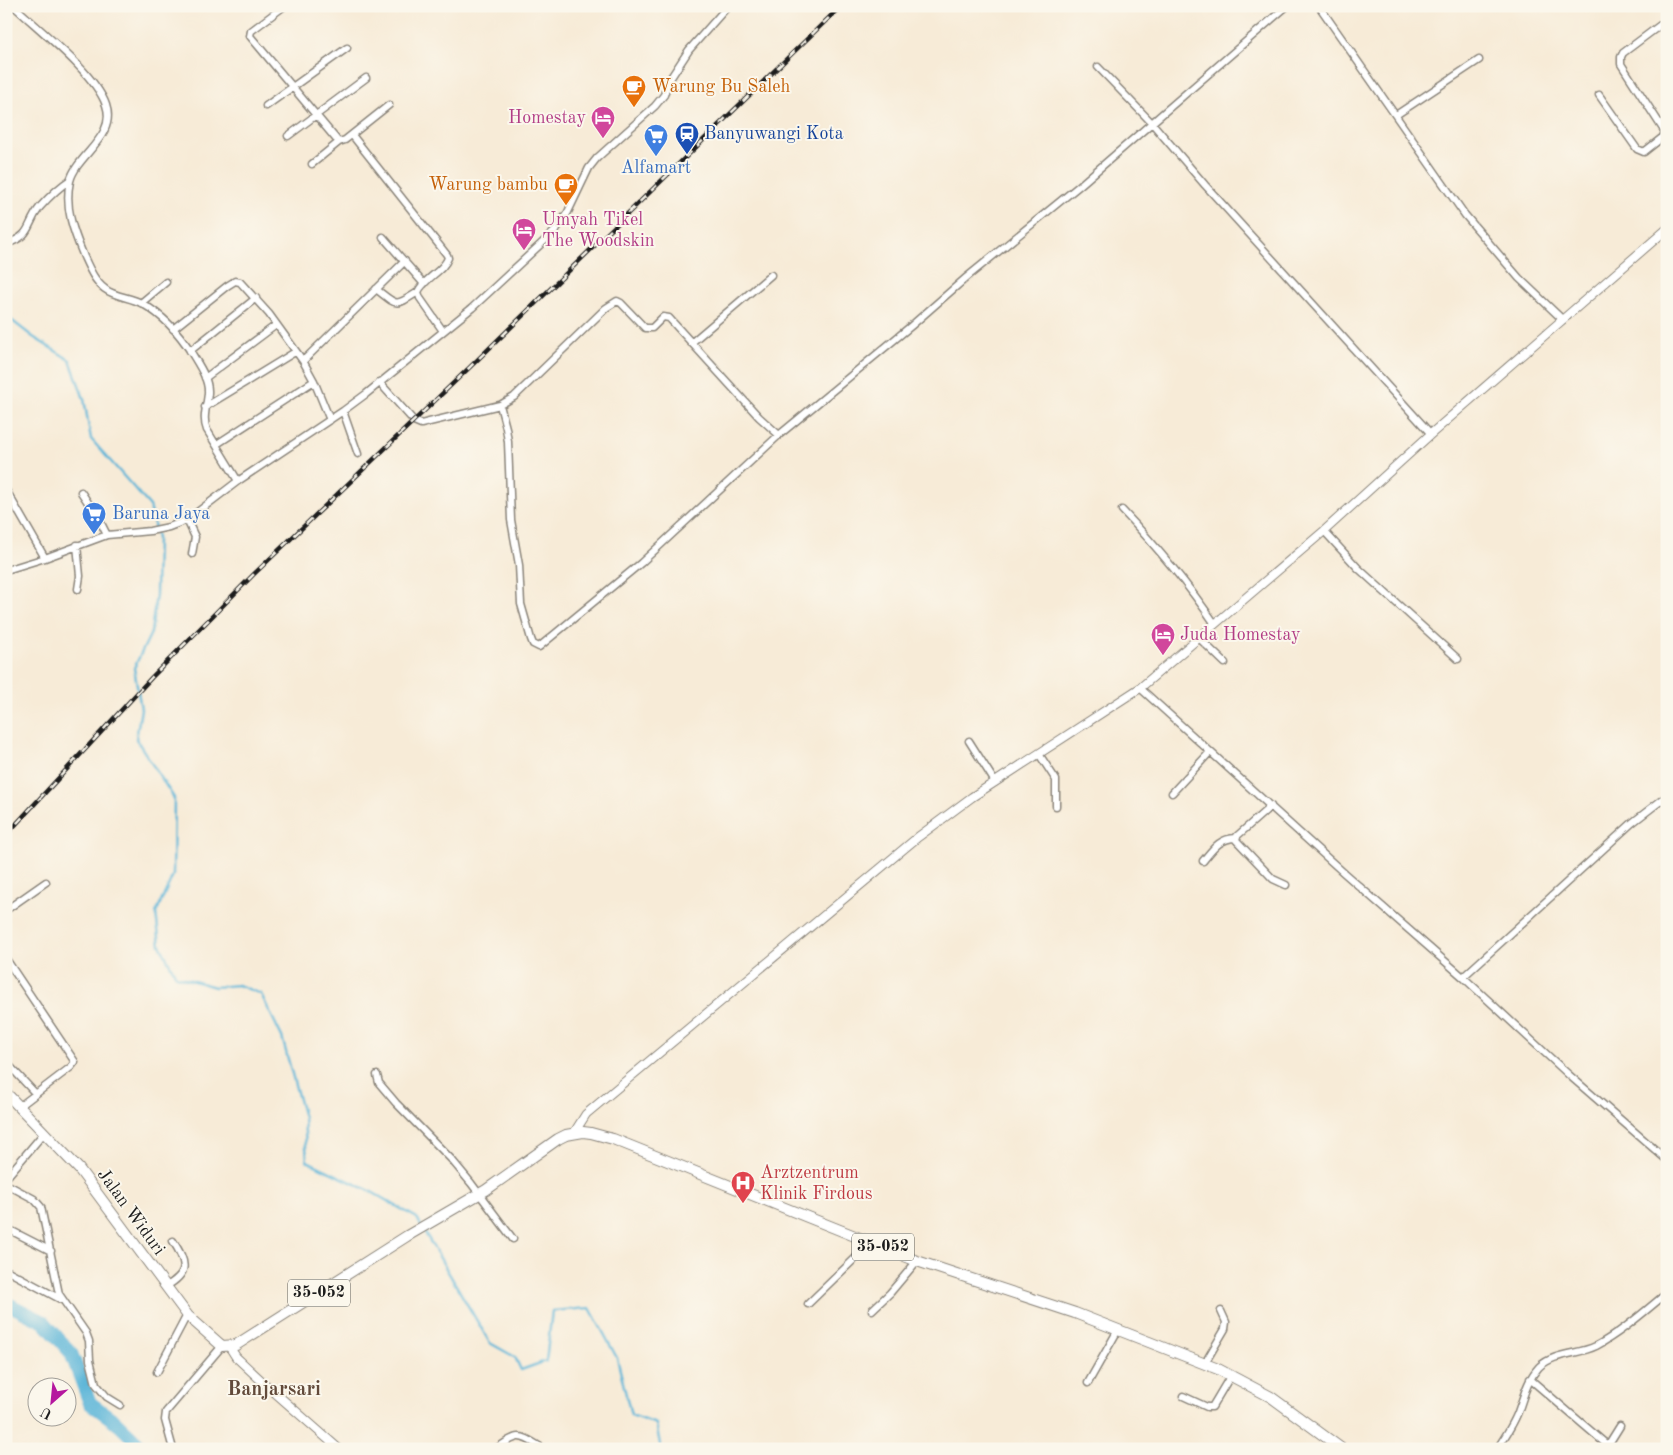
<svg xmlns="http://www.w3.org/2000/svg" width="1673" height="1455" font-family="'Old Standard TT',serif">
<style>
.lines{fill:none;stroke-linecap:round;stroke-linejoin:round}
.stream{stroke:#5bb5d8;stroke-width:2.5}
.river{stroke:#5bb5d8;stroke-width:14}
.minor-casing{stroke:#8a847a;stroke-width:9}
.tertiary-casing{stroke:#8a847a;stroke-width:10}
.primary-casing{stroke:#8a847a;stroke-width:12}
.minor{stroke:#fff;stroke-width:6}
.tertiary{stroke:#fff;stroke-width:8}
.primary{stroke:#fff;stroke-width:10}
.rail-casing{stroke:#1c1c1c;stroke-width:4.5}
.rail{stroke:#fbf7ec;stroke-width:2.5;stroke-dasharray:8;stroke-linecap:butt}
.labels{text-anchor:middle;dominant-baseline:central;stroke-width:4;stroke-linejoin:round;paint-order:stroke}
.shield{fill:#fbf7ec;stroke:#5f5e5a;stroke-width:1}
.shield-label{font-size:16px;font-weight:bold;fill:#1c1c1c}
.food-label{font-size:18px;fill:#c56008;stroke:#fbf7ec;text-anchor:start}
.hotel-label{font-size:18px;fill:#b23c85;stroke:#fbf7ec;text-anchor:start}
.transit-label{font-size:18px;fill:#164399;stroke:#fbf7ec;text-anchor:start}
.shop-label{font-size:18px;fill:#366cbe;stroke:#fbf7ec}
.health-label{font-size:18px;fill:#be3a42;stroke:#fbf7ec;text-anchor:start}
.street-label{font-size:18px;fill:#1c1c1c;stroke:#fbf7ec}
.quarter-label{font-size:20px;font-weight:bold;fill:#624a3a;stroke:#fbf7ec}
</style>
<rect width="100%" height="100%" fill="#fbf7ec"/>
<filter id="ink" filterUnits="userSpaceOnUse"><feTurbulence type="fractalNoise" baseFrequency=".02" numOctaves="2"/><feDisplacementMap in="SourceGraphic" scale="10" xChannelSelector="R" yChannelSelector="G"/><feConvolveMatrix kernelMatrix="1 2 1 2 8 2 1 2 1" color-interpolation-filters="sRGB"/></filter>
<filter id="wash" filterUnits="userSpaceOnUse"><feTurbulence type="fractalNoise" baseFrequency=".0096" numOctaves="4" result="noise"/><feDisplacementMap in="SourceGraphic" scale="20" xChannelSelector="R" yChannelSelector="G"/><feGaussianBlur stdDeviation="1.12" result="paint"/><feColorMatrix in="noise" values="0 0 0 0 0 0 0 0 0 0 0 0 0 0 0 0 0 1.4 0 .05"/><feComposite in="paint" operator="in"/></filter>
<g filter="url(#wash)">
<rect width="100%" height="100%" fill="#f7ebd7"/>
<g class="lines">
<!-- stream -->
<path class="stream" d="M6 316 33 337 70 360 84 399 91 439 150 506 157 538 156 595 151 633 134 668 141 709 136 739 174 798 173 875 156 913 160 945 176 976 215 987 238 985 261 994 282 1037 304 1118 307 1161 370 1191 417 1218 421 1226
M424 1231 490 1343 515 1357 521 1370 546 1361 552 1311 590 1308 617 1358 631 1415 656 1424 661 1449"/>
<!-- river -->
<path class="river" d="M6 1303 44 1322 71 1353 90 1403 116 1422 137 1442 141 1449"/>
</g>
</g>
<g filter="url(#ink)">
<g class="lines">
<defs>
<path id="minor" d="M14 6C39 30 95 73 106 105 117 137 77 154 70 181 64 208 74 233 84 257 89 268 95 282 105 289 115 297 131 297 143 304 162 315 179 333 191 352 198 364 209 379 208 393 207 406 202 418 207 430L238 481
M1319 6 1465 215 1519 278 1563 320
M283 7 251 31 250 36 336 139 339 142 345 140 389 105
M1098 67 1152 123 1205 185 1431 434
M1599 95 1637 149 1644 152 1663 137 1665 132 1621 64V57L1623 53 1667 20
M266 106 347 48
M1396 115 1479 60
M352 135 447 255 448 258C443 272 424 278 418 292L420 298 443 331
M288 136 366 78
M312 164 339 142
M383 237 424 284
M6 244C33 235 25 226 40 207 49 197 59 187 70 180
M376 289C398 306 394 307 418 292
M141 303 166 282
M173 329 227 286 235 281 240 282 269 314 303 361 314 381 330 420
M691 343 771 275
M190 351 256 298
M303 361 405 261
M205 378 276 325
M379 382 414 421 421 424 500 405 514 397 606 308 617 301 621 303 645 328H652L663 317 669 318 759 417 779 435
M500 405 506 428 508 442 511 520 519 565 521 604 531 639 533 644 539 647 641 563 779 435 911 326 967 277 1079 186 1287 6
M205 407 295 352
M343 411 358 454
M217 444 314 381
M6 490 45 558
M81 492 99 519 107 535
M1122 510C1156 546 1187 583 1215 624
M187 520 195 537 192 554
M1324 531 1358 568 1458 659
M77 545 80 576 78 589
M6 570 45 558 107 535 150 531 169 527 187 520 238 481 343 411 366 394 472 308 555 231 568 212 589 168 597 158 655 106 664 95 668 82 689 50 728 6
M1199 638 1225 663
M1140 688 1344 873 1463 977 1569 1075 1667 1160
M969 741 995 782
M1039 754 1056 780V806
M1172 793 1210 752
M1271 806 1237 836 1236 840 1273 879 1286 885
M1203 861C1213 849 1220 838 1236 838
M6 910 46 882
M6 959 75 1062 71 1067 20 1106
M1463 977 1632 823 1667 796
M6 1062 35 1093
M377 1075 379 1083 396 1103 451 1159 471 1183 513 1239
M6 1178 44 1133
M6 1184 34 1199 41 1207 59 1294 86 1333 89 1341 90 1360 96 1384 107 1397 120 1405
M6 1228 51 1251
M6 1270 62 1300
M165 1287C190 1273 187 1263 173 1241
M808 1304 872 1242
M872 1310 890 1293 917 1261
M1205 1363 1225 1329 1226 1322 1221 1311
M157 1372 187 1315
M1530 1379 1606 1444 1610 1442 1620 1426
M1088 1383 1118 1330
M1183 1396 1207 1407H1212L1231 1375
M173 1449 165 1420 166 1412 222 1346
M496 1449C520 1432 519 1434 544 1449
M1497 1449C1505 1437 1513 1425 1518 1412 1524 1396 1527 1380 1539 1367 1555 1352 1578 1355 1596 1346 1622 1332 1645 1311 1667 1293"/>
<path id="tertiary" d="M574 1133 586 1114 918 837 972 797 1140 688 1324 531 1432 433 1667 229
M229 1346 236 1357 265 1384 339 1449"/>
<path id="primary" d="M6 1093 79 1169 188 1316 222 1346 236 1345 407 1236 486 1190 558 1139 566 1135 583 1132 591 1133 613 1139 917 1261 1075 1313 1218 1369 1271 1397 1342 1449"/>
</defs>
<!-- minor casing -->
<use href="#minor" class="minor-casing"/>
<!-- tertiary casing -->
<use href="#tertiary" class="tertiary-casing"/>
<!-- primary casing -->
<use href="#primary" class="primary-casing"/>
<!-- minor -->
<use href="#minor" class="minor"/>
<!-- tertiary -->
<use href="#tertiary" class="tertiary"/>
<!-- primary -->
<use href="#primary" class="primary"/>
<defs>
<path id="rail" d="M6 835 152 677 254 574 469 368 841 6"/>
</defs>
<!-- rail casing -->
<use href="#rail" class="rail-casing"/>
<!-- rail -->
<use href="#rail" class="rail"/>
</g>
</g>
<!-- icons -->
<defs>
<symbol id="cafe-pin" viewBox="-11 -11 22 30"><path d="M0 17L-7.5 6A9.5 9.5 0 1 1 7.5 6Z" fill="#e8710a" stroke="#fbf7ec"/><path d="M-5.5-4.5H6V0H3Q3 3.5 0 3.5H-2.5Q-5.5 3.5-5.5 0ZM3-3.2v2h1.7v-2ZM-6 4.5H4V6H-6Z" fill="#fff"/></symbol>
<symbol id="hotel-pin" viewBox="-11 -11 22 30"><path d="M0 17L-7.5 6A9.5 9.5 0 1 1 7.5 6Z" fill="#d1479c" stroke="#fbf7ec"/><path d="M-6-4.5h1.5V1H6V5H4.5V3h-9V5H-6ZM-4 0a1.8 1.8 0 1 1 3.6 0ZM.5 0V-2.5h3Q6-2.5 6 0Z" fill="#fff"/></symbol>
<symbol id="station-pin" viewBox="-11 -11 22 30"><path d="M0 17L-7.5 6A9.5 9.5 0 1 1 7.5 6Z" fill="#1a4fb4" stroke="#fbf7ec"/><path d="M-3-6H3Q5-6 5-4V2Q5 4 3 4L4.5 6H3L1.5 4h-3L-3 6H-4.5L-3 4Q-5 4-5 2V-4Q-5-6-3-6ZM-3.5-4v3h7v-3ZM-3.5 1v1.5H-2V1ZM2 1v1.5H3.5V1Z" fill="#fff"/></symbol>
<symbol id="supermarket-pin" viewBox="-11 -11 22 30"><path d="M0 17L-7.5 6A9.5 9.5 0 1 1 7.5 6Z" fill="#3f7fe0" stroke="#fbf7ec"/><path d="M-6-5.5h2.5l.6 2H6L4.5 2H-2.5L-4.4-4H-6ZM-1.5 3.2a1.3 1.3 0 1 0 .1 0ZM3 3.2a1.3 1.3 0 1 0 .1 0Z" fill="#fff"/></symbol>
<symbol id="hospital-pin" viewBox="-11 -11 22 30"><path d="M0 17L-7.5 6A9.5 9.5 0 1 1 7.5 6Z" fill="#e0444e" stroke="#fbf7ec"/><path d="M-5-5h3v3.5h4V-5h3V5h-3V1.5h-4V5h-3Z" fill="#fff"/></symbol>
</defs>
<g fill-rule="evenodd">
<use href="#cafe-pin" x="620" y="73" width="28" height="38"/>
<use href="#hotel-pin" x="589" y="104" width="28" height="38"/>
<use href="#station-pin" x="673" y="120" width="28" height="38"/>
<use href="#supermarket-pin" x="642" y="122" width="28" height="38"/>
<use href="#cafe-pin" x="552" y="171" width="28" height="38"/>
<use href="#hotel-pin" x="510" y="216" width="28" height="38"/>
<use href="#supermarket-pin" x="80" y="500" width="28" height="38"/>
<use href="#hotel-pin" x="1149" y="621" width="28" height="38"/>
<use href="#hospital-pin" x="729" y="1169" width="28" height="38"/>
</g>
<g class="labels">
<!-- shield labels -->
<g class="shield">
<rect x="852" y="1233.5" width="62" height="27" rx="4"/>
<rect x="288" y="1279.5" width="62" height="27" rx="4"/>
</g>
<g class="shield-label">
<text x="883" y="1247">35-052</text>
<text x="319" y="1293">35-052</text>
</g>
<!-- food labels -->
<g class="food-label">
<text x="652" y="87">Warung Bu Saleh</text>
<text x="548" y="185" text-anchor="end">Warung bambu</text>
</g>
<!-- hotel labels -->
<g class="hotel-label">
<text x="586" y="118" text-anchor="end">Homestay</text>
<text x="542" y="220">Umyah Tikel<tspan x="542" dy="21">The Woodskin</tspan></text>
<text x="1180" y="635">Juda Homestay</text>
</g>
<!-- transit labels -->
<g class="transit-label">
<text x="704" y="134">Banyuwangi Kota</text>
</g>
<!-- shop labels -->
<g class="shop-label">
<text x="656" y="168">Alfamart</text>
<text x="112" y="514" text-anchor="start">Baruna Jaya</text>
</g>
<!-- health labels -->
<g class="health-label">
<text x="760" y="1173">Arztzentrum<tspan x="760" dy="21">Klinik Firdous</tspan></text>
</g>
<!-- street labels -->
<g class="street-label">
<text transform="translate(131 1212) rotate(54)">Jalan Widuri</text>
</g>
<!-- quarter labels -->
<g class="quarter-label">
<text x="274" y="1390">Banjarsari</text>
</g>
</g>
<!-- margin -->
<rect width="1673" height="1455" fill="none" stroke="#fbf7ec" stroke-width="25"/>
<!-- north arrow -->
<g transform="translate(52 1402) rotate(207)"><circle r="24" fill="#fbf7ec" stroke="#a29f99"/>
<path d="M0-4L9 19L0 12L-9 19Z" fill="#b5179e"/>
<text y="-8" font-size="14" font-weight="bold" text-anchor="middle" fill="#1c1c1c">U</text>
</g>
</svg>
